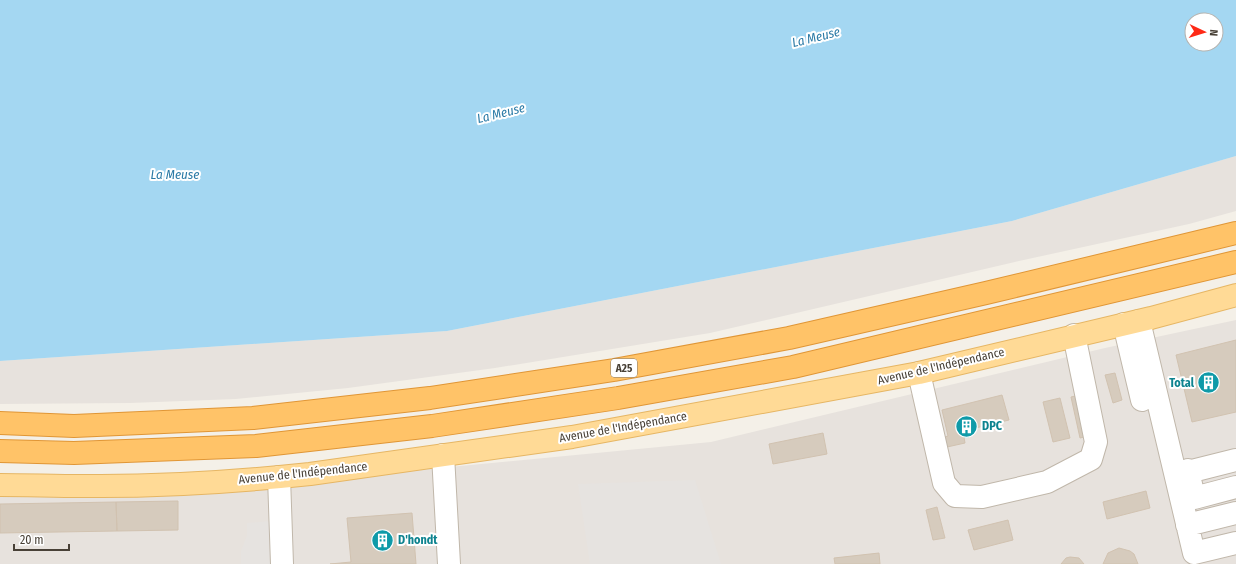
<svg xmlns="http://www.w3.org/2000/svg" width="1236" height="564" font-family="'Fira Sans Condensed',sans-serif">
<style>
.industrial{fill:#e7e2dd}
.parking{fill:#e6e3e0}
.water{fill:#a4d7f2;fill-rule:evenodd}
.building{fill:#d6cbbd;stroke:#d1c2b0}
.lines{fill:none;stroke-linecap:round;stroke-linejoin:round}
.minor-casing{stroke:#c0b7aa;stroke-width:24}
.major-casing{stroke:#e6b664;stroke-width:24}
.highway-casing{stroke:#e09636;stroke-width:24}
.minor{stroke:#fff;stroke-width:22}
.major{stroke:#ffda96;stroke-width:22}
.highway{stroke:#ffc368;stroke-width:22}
.labels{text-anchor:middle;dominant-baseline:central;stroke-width:4;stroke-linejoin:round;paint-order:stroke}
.shield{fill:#fff;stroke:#7f7972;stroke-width:1}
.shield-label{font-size:11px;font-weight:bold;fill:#484036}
.street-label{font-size:12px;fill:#484036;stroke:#fff}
.culture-label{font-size:12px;font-weight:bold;fill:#0d838f;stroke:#fff;text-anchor:start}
.water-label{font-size:13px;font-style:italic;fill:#2a7aa6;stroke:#fff}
</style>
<rect width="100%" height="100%" fill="#f4f0e8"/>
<!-- industrial -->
<path class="industrial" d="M1236 156V211L1189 224 1019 261 710 333 495 368 348 388 236 399 130 403 0 404V361L447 331 1012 221Z
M1236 320V564H0V496L231 488 711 442 1105 348Z"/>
<!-- parking -->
<path class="parking" d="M695 480 721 564H590L578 484Z
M270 521 272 564H241V551L247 535V523Z"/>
<!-- water -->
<path class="water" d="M0 0H1236V156L1012 221 447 331 0 361ZM1192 20H1216V44H1192Z"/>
<!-- building -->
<path class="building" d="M1236 340V412L1192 422 1176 355Z
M1115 373 1122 400 1113 403 1105 375Z
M1092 392 1101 433 1080 438 1071 397Z
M1002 395 1009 420 963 431 965 443 947 447 945 437 948 436 942 410Z
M1060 398 1070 438 1053 442 1043 402Z
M823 433 827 454 773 464 769 444Z
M1146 491 1150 508 1107 519 1103 502Z
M178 501V530L117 531 116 502Z
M116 502 117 531 0 533V504Z
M937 507 945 538 933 540 926 510Z
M412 513 416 564H330L351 562 347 518Z
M1008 520 1013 540 974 550 968 530Z
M1119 548 1130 551 1134 554 1138 564H1103L1108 553Z
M879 553 880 564H835L834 558Z
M1070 557 1079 558 1084 564H1061L1066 558Z"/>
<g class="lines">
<defs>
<path id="minor" d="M1139 321 1194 553 1236 543
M1124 324 1142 400
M919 373 944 483 955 496 982 497 1047 482 1091 459 1096 442 1074 335
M443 455 449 564
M1188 470 1194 498 1236 487
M1188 472 1236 460
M279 477 282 564
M1187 525 1236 513"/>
<path id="major" d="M0 485C27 485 55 486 82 486 158 487 234 482 310 474L572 437 919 373 1151 318 1236 295"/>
<path id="highway" d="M0 423 74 426 253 418 430 398 614 370 789 338 986 293 1236 233
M0 451 74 453 256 446 432 426 618 398 793 367 1236 262"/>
</defs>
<!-- minor casing -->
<use href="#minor" class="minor-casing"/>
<!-- major casing -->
<use href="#major" class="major-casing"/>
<!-- highway casing -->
<use href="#highway" class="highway-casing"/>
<!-- minor -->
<use href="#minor" class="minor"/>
<!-- major -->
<use href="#major" class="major"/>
<!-- highway -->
<use href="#highway" class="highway"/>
</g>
<!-- icons -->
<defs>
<symbol id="building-disc" viewBox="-11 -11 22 22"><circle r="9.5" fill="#0f9aa8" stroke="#fff"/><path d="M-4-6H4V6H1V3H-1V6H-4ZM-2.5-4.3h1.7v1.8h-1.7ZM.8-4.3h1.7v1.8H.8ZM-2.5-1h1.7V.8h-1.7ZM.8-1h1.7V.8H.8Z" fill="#fff"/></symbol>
</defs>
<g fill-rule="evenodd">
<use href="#building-disc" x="1196" y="370" width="25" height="25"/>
<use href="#building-disc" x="954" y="414" width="25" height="25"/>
<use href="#building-disc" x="370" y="528" width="25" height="25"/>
</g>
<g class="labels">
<!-- shield labels -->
<rect class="shield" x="611" y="359" width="26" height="18" rx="3"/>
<g class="shield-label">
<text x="624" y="368">A25</text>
</g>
<!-- street labels -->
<g class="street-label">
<text transform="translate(941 366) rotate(-13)">Avenue de l'Indépendance</text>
<text transform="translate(623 427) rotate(-10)">Avenue de l'Indépendance</text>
<text transform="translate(303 473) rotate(-6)">Avenue de l'Indépendance</text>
</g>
<!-- culture labels -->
<g class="culture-label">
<text x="1194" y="383" text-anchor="end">Total</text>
<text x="982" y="426">DPC</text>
<text x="398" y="540">D'hondt</text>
</g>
<!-- water labels -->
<g class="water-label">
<text transform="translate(816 37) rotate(-14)">La Meuse</text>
<text transform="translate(501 113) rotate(-14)">La Meuse</text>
<text x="175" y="174">La Meuse</text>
</g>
</g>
<!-- north arrow -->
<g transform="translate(1204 32) rotate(94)"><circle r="19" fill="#ffffff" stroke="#b6b3af"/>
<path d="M0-3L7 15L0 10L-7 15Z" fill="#fe2916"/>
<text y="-6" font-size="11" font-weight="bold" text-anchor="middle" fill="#484036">N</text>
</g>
<!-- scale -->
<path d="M14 544v6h55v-6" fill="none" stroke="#484036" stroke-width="2"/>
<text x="20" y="544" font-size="12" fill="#484036" stroke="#ffffff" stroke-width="3" paint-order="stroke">20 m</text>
</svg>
